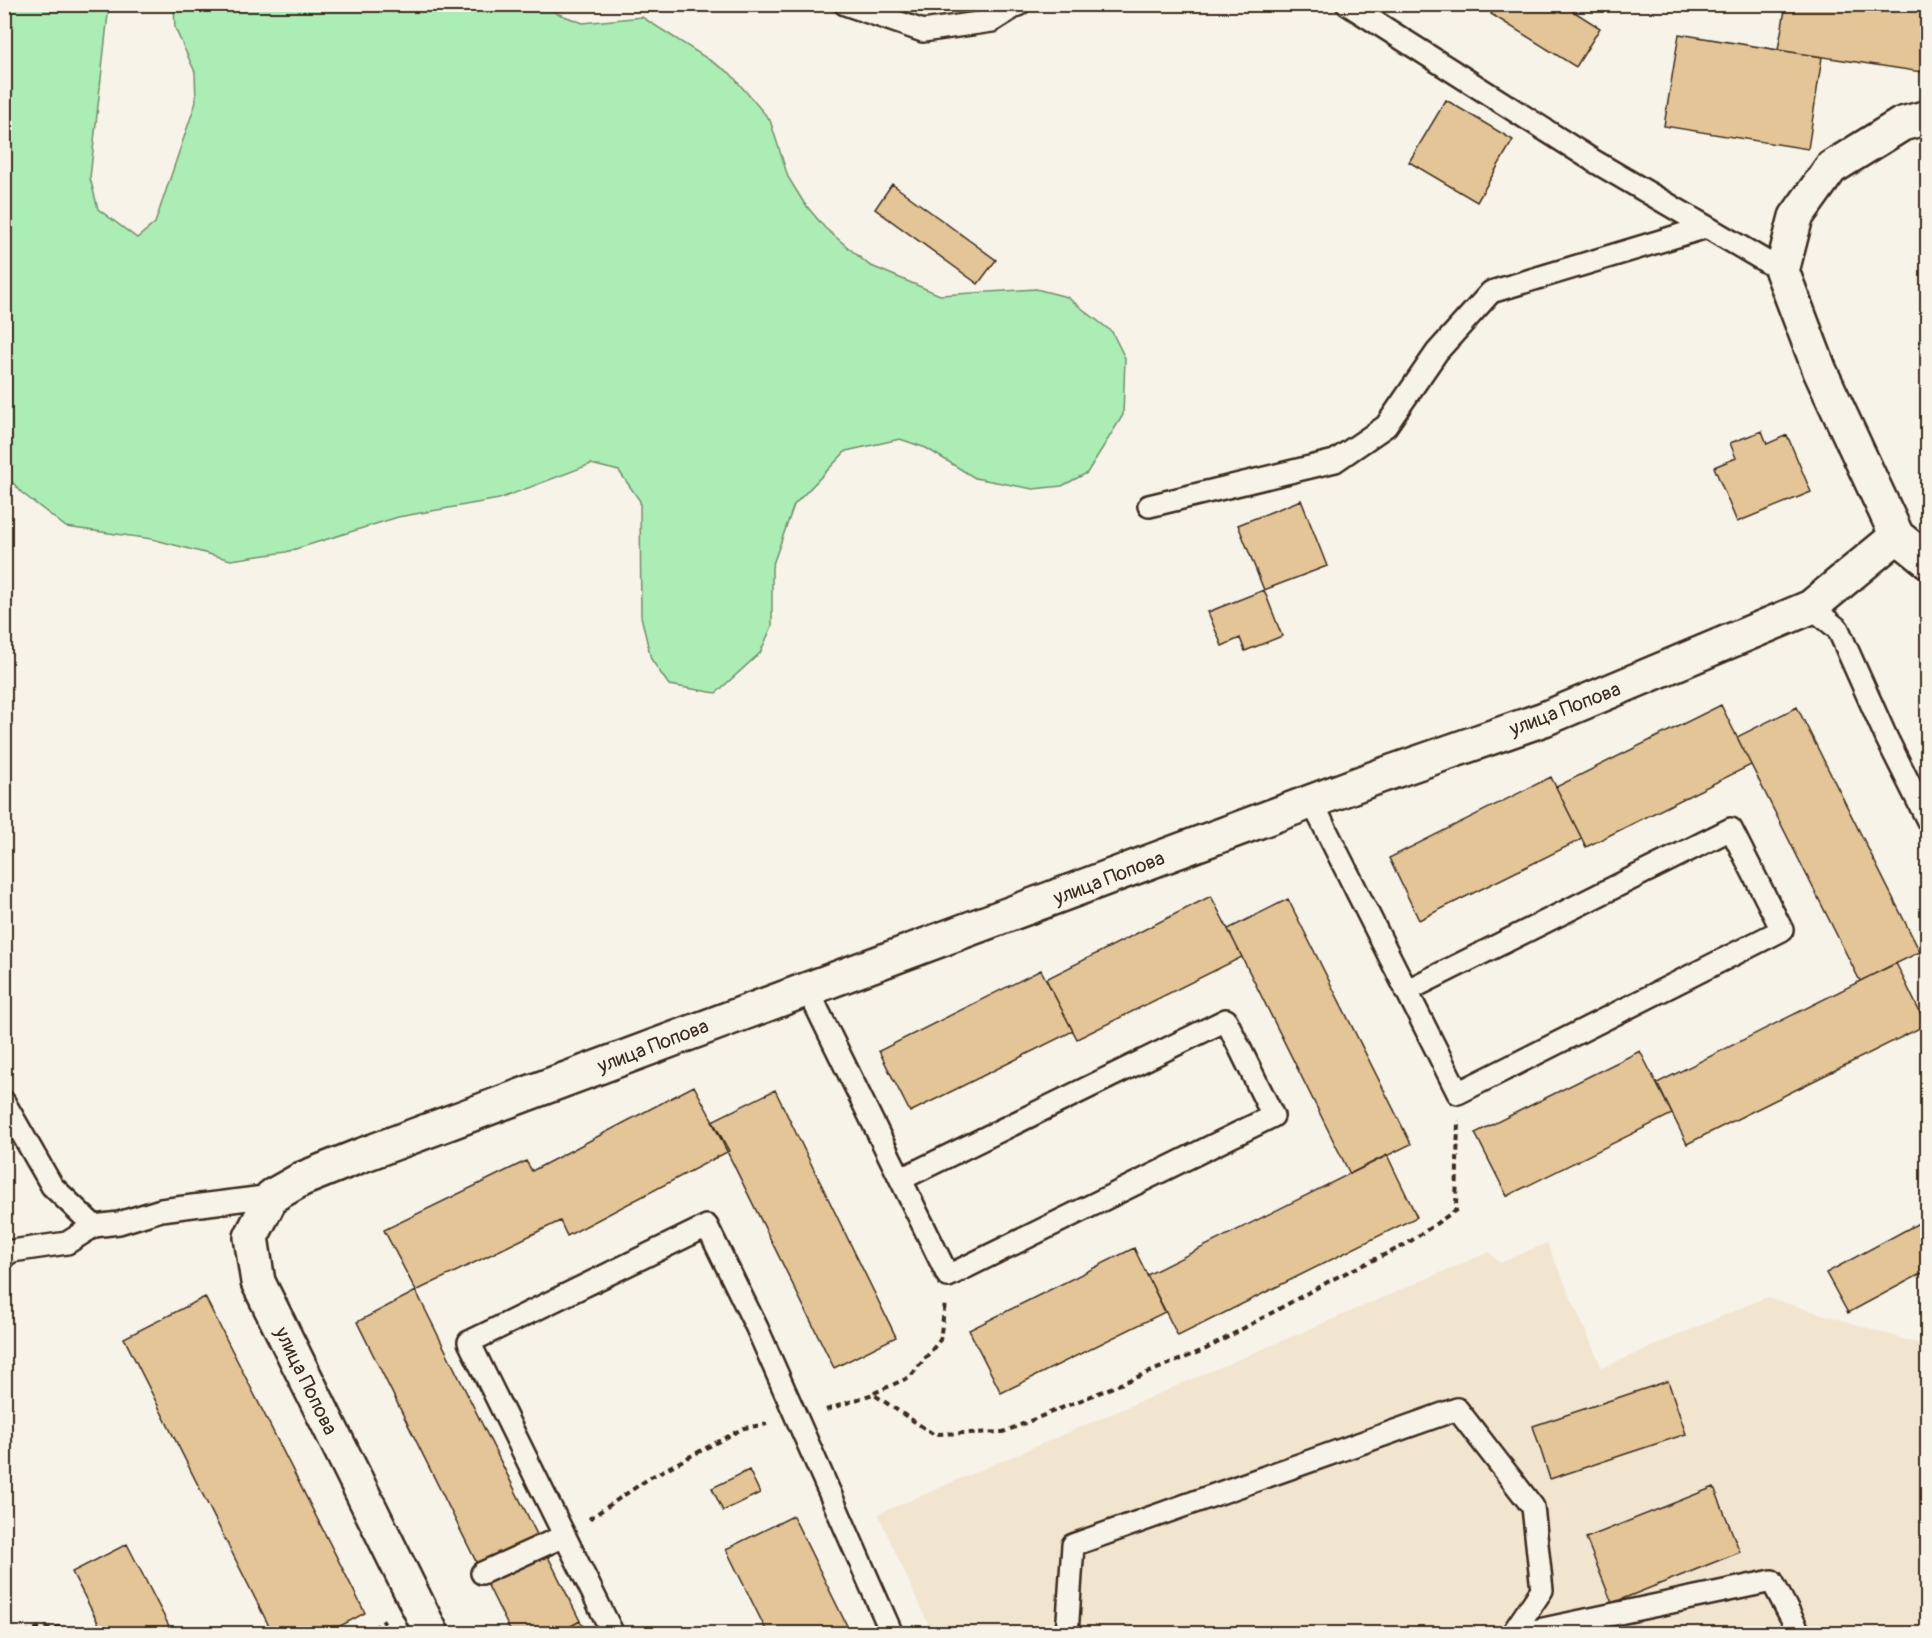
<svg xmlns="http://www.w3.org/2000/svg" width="1932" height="1638" font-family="Pangolin,sans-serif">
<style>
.built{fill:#f1e5d0}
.green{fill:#acedb6;stroke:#748c6a;stroke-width:1.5}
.building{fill:#e3c597;stroke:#3b2a1e;stroke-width:1.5}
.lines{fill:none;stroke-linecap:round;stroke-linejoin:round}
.lane-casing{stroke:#3b2a1e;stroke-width:26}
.street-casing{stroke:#3b2a1e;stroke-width:38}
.path{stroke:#3b2a1e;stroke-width:4;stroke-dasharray:6 4.5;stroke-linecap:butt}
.lane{stroke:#f7f3e8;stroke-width:21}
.street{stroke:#f7f3e8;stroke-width:33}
.labels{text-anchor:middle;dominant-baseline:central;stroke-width:4.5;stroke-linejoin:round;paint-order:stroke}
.street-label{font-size:20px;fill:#3b2a1e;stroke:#f7f3e8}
</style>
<rect width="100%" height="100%" fill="#f7f3e8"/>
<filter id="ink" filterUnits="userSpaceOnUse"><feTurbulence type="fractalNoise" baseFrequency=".0167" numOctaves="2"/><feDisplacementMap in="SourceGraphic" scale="12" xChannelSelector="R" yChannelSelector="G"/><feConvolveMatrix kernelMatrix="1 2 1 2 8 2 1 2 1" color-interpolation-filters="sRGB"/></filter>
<g filter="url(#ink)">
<!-- built -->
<path class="built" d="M1547 1243 1602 1368 1766 1297 1927 1346V1633H932L878 1514 1489 1252 1500 1263Z"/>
<!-- green -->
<path class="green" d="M5 4 109 5 90 178 98 209 137 238 155 223 196 102 195 72 175 28 174 5 549 4 556 13 583 23 642 17 730 73 770 120 788 177 804 203 825 228 869 265 940 295 1036 289 1067 297 1112 332 1125 358 1123 415 1087 473 1062 486 1033 489 975 478 926 448 900 439 846 451 794 505 772 567V626L760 653 716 693 669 685 651 659 641 616 640 501 619 471 591 464 499 499 398 517 286 552 231 560 152 539 66 527 22 493 5 474Z"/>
<!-- building -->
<path class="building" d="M1497 4H1562L1600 28 1576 67 1491 14Z
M1786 4H1928V73L1778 50Z
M1679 34 1822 57 1808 149 1664 126Z
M1446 100 1513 140 1477 202 1409 162Z
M892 184 996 260 978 284 875 209Z
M1762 431 1767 444 1787 435 1811 492 1737 522 1714 467 1736 458 1730 443Z
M1301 500 1327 566 1264 590 1238 525Z
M1264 590 1282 636 1245 651 1240 638 1222 646 1208 612Z
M1721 705 1751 765 1586 847 1556 787Z
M1797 707 1920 952 1860 981 1737 737Z
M1551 777 1582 839 1419 920 1389 858Z
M1211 896 1242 957 1077 1039 1046 979Z
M1288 899 1411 1144 1350 1174 1228 929Z
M1896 963 1926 1025 1687 1144 1657 1083Z
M1041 970 1073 1031 910 1112 879 1051Z
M1640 1051 1672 1114 1507 1196 1475 1133Z
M694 1086 729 1151 567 1236 560 1221 416 1291 384 1230 526 1161 532 1171Z
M775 1090 896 1337 834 1368 712 1121Z
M1387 1155 1417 1217 1178 1336 1147 1275Z
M1928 1218V1270L1848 1313 1826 1273Z
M1134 1248 1165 1312 1001 1393 969 1330Z
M416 1291 580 1621 556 1634H512L357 1322Z
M205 1297 365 1613 325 1634H273L124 1338Z
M1668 1381 1686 1434 1550 1479 1533 1426Z
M749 1470 760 1493 723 1511 712 1488Z
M1714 1487 1740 1552 1612 1603 1586 1538Z
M793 1516 851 1634H768L726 1549Z
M127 1544 169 1626 154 1634H104L72 1572Z
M580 1621 587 1634H556Z"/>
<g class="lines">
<defs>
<path id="lane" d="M845 4 923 31 992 21 1019 4
M1347 4 1594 161 1782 271
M1149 506 1335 461 1386 426 1437 352 1491 292 1707 227
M1811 607 1838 629 1887 739 1928 821
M1312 802 1458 1093 1782 930 1731 829 1406 991
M807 988 948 1276 1273 1116 1226 1020 901 1179
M4 1102 52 1186 94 1226
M4 1256 12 1251 67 1243 94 1226 119 1223 161 1210 272 1196
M482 1573 564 1536
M613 1634 469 1342 707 1226 757 1328 892 1634
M1067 1634 1073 1545 1457 1409 1533 1507 1542 1590 1512 1634
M1519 1634 1772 1581 1800 1634"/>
<path id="street" d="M1928 117 1902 124 1831 168 1796 217 1782 271 1820 371 1897 536 1928 561
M432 1634 258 1282 251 1237 272 1196 302 1179 357 1157 1380 776 1544 719 1811 607 1897 536"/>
</defs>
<!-- lane casing -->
<use href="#lane" class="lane-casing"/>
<!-- street casing -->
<use href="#street" class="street-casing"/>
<!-- path -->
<path class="path" d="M874 1393 910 1377 940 1340 945 1303
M826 1410 873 1394 933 1434 1003 1432 1206 1349 1333 1279 1405 1245 1456 1210 1458 1120
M589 1519 651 1477 744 1428 767 1424
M25 1634 37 1628 64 1627 70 1634
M364 1634 385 1621"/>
<!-- lane -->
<use href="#lane" class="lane"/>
<!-- street -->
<use href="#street" class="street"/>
</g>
</g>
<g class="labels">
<!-- street labels -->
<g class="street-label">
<text transform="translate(1565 709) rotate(-21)">улица Попова</text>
<text transform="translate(1109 878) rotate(-21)">улица Попова</text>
<text transform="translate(653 1046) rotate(-21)">улица Попова</text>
<text transform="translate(306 1381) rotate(64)">улица Попова</text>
</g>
</g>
<!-- margin -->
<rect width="1932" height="1638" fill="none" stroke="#f7f3e8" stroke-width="24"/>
<rect x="12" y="12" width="1908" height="1614" fill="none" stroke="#3b2a1e" stroke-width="2" filter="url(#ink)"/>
</svg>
